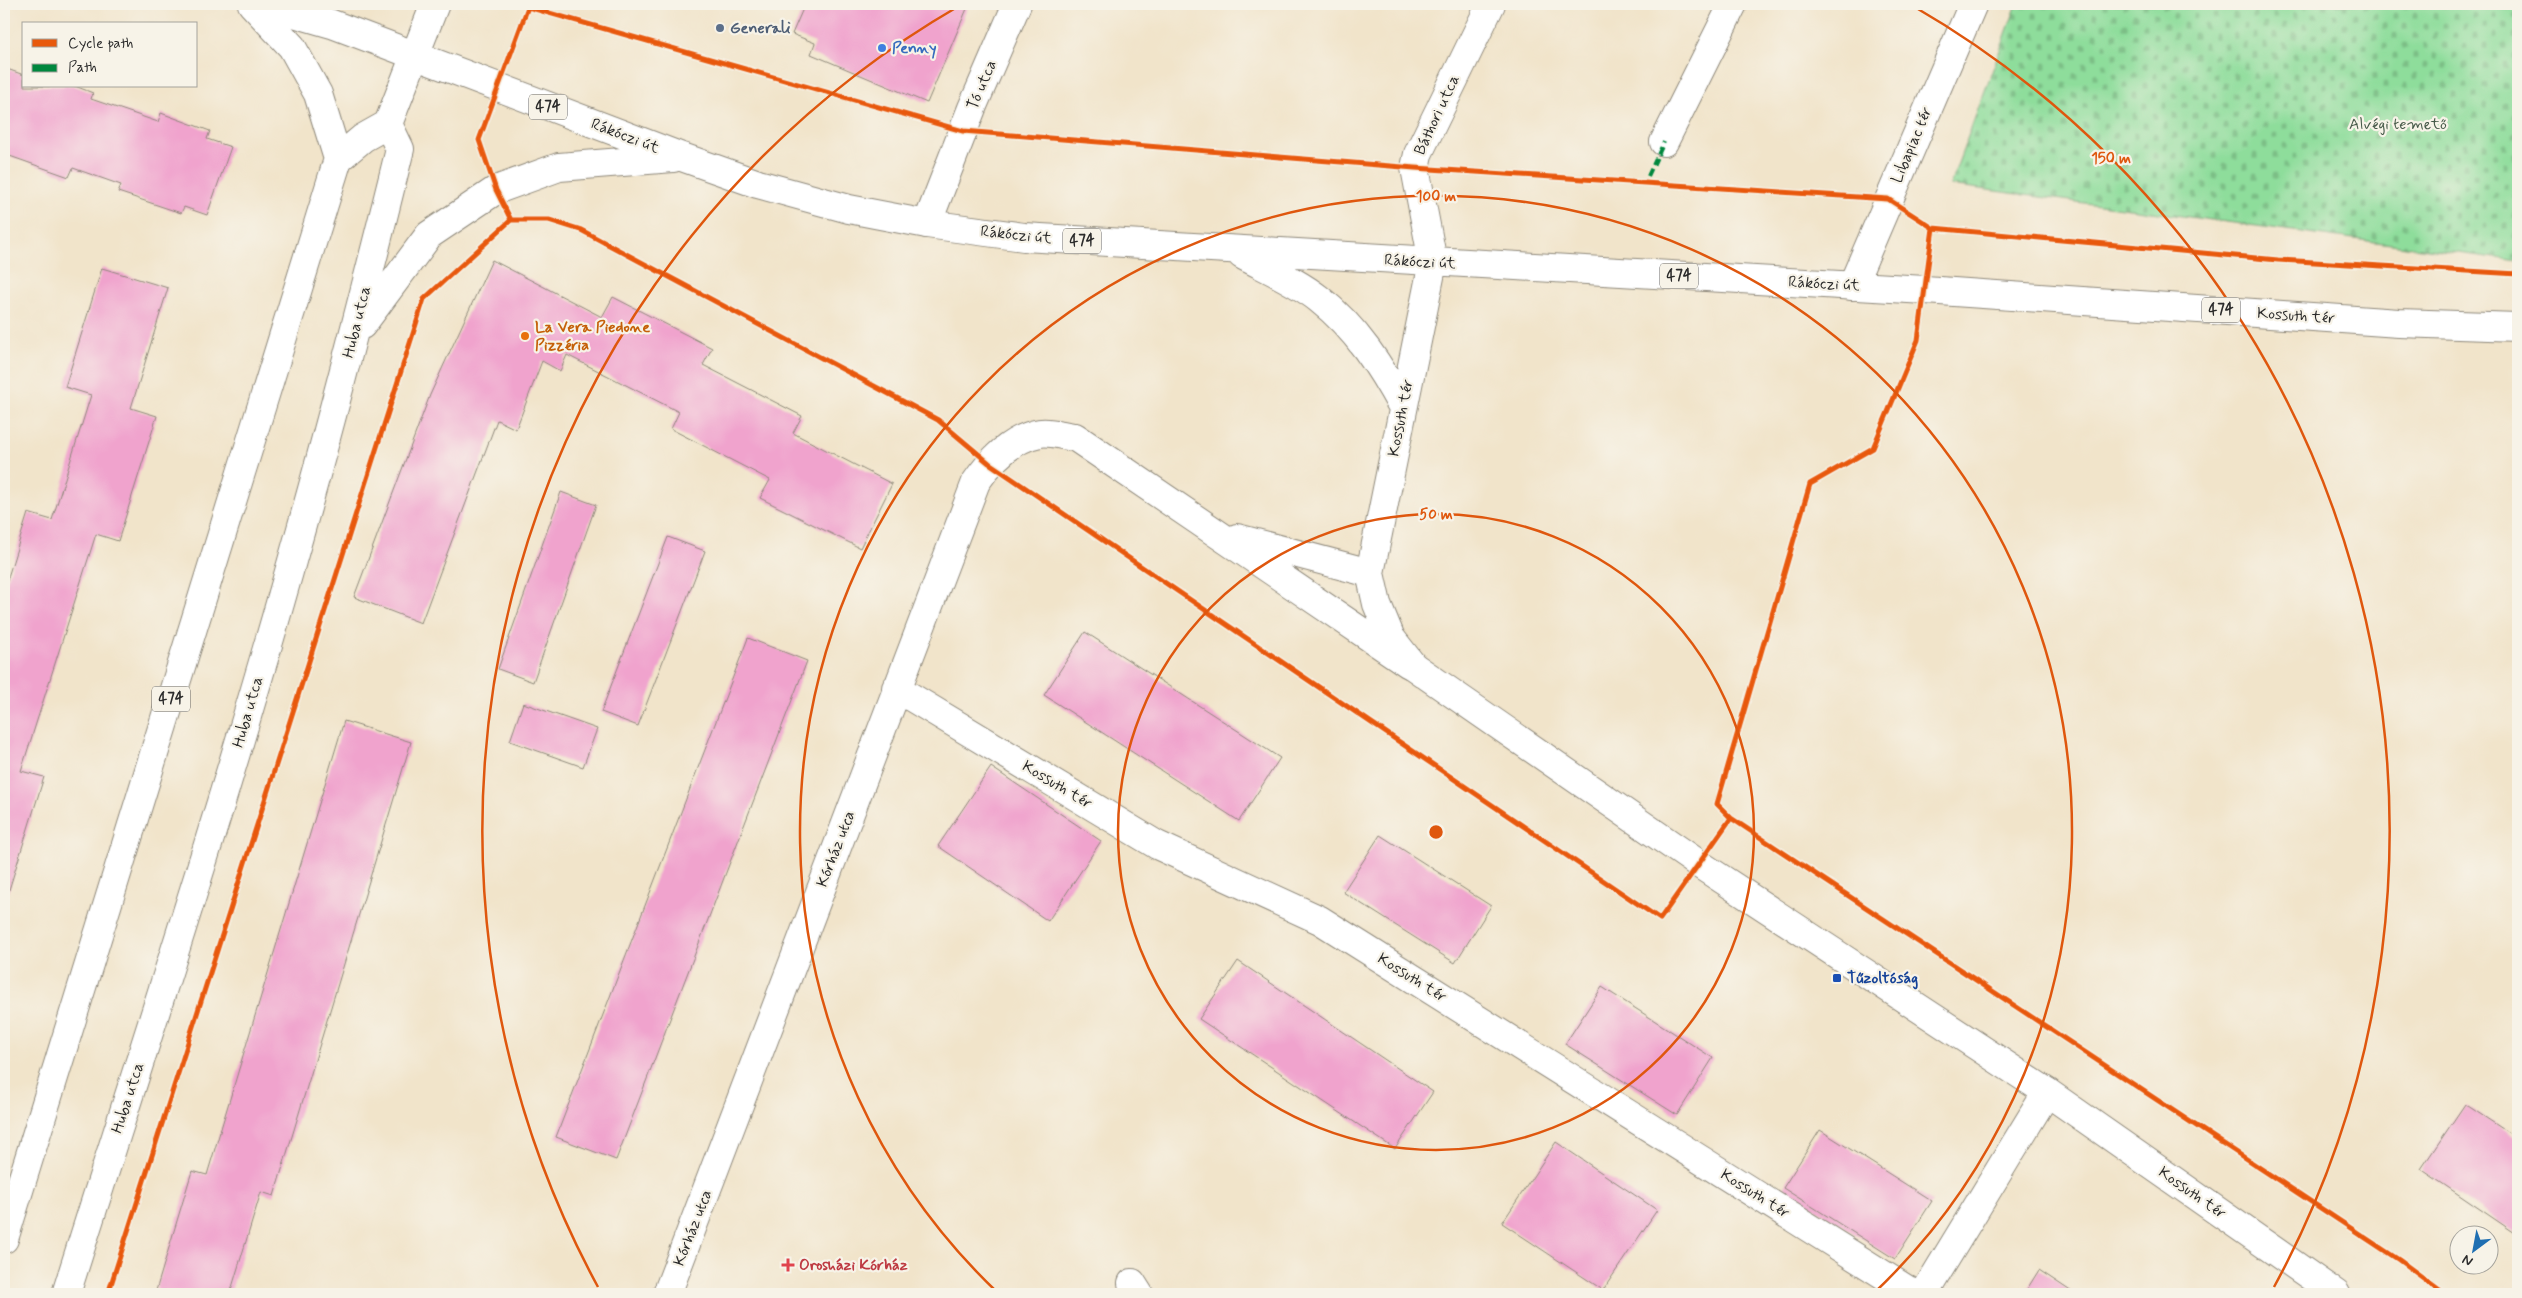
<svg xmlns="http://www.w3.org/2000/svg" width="2522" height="1298" font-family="Mynerve,sans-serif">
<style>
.cemetery{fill:url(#cemetery-stones);stroke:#5c8463}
.building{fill:#f0a3cd}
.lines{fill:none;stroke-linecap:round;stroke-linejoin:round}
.minor-casing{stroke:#8e887a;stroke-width:30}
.major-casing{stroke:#8e887a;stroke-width:30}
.minor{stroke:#fff;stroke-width:28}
.major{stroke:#fff;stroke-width:28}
.quiet{stroke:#00873e;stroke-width:4;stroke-dasharray:8 4;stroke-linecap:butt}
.cycleway-casing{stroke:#f7f3e8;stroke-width:8}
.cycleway{stroke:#e8590c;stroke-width:5}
.ring{fill:none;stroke:#df570e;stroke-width:2.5}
.service-dot{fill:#5c6f8a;stroke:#f7f3e8;stroke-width:2}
.shop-dot{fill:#3f7fe0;stroke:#f7f3e8;stroke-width:2}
.food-dot{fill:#e8710a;stroke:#f7f3e8;stroke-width:2}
.transit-dot{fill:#1a4fb4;stroke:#f7f3e8;stroke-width:2}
.health-dot{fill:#e0444e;stroke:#f7f3e8;stroke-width:2}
.labels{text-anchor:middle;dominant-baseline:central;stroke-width:4.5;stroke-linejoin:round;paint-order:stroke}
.shield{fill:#f7f3e8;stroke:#686764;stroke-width:1}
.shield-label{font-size:15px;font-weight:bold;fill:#2b2b2b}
.service-label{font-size:16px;font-weight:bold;fill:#4e5e75;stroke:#f7f3e8;text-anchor:start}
.shop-label{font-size:16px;font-weight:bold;fill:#366cbe;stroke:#f7f3e8;text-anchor:start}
.street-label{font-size:16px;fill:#2b2b2b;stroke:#f7f3e8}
.park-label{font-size:16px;fill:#445847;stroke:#f7f3e8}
.food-label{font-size:16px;font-weight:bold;fill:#c56008;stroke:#f7f3e8;text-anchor:start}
.transit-label{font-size:16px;font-weight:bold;fill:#164399;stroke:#f7f3e8;text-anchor:start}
.health-label{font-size:16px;font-weight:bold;fill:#be3a42;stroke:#f7f3e8;text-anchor:start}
.centre{fill:#df570e;stroke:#f7f3e8;stroke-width:2.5}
.ring-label{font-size:15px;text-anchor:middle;font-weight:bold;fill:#df570e;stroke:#f7f3e8;stroke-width:4.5;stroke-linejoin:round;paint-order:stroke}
</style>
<defs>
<pattern id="cemetery-stones" width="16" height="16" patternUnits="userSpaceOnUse" patternTransform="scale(1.25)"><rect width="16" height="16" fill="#8edd9b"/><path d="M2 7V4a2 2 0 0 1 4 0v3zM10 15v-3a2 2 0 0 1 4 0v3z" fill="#7bbe86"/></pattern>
</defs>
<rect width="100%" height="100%" fill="#f7f3e8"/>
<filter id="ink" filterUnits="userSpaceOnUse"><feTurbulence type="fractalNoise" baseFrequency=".02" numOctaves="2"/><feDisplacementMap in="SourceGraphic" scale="10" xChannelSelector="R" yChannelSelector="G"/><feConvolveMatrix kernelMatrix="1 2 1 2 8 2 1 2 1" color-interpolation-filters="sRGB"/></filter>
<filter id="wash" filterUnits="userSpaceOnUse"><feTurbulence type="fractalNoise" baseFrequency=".0096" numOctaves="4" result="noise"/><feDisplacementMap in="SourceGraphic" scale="20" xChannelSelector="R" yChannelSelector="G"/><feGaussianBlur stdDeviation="1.12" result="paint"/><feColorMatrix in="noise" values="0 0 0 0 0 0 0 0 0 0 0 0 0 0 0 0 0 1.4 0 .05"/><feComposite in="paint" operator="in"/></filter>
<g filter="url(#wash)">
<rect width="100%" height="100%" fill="#f1e4ca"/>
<!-- cemetery -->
<path class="cemetery" d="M2017 4H2518V261L1950 185Z"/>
<g id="blocks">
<!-- building -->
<path class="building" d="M805 4H969L927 103 811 54 815 43 792 34Z
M7 69 24 75V86H75L93 93 91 99 158 122 161 113 210 131 207 139 231 147 207 215 184 207 181 213 118 192 121 185 73 168 69 177 4 154 6 145 4 144V78Z
M492 260 602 317 613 297 712 348 703 365 802 416 793 433 892 484 860 548 760 498 770 480 671 429 679 412 567 355 560 371 542 361 516 429 497 420 421 623 354 597 430 395Z
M102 268 168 288 131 408 157 416 118 541 96 534 21 771 44 777 4 906V590L28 513 52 520 91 395 65 387Z
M561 492 596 505 533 682 498 669Z
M668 537 705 551 638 726 601 712Z
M1085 632 1280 758 1239 821 1044 695Z
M748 638 807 661 616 1160 556 1137Z
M523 703 597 729 583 767 510 741Z
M344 721 411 742 274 1196 261 1192 230 1294H155L192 1171 207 1175Z
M991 767 1101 841 1048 921 938 846Z
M1380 835 1491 906 1455 963 1343 892Z
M1238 961 1433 1092 1395 1149 1199 1019Z
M1602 987 1713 1058 1677 1115 1565 1044Z
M2465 1104 2518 1139V1235L2421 1169Z
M1820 1130 1932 1201 1895 1259 1783 1188Z
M1556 1142 1657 1210 1603 1290 1502 1223Z
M2039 1270 2075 1294H2024Z"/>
</g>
</g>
<g filter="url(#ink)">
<use href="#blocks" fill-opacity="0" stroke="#8e887a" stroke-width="1"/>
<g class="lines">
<defs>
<path id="minor" d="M263 4 332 24 414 55
M1664 142 1733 4
M927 224 972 108 1017 4
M1433 262 1415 168 1418 154 1491 4
M1852 286 1973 4
M1237 538 1370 573
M896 688 1157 845 1320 920 1914 1294
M1132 1283 1139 1294
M667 1294 976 482C991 460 1012 438 1040 433 1050 431 1064 436 1075 437L1409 664
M1924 1294 2047 1092"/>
<path id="major" d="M252 4 292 47 318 94 338 159
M414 55 682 157 758 184 849 209 927 224 1024 237 1925 290 2399 323 2518 327
M1242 255C1266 268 1298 282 1319 299 1356 328 1381 367 1403 408
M1433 262 1370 573 1377 604 1391 638 1413 666 1699 864 2047 1092 2336 1294
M362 325 429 235 496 190 559 167 673 158
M4 1239 338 159 363 138 388 124 435 4
M66 1294C143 1050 223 807 292 561 331 424 366 287 400 149L388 124"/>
</defs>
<!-- minor casing -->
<use href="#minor" class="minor-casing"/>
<!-- major casing -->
<use href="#major" class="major-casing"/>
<!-- minor -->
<use href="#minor" class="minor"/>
<!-- major -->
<use href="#major" class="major"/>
<!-- quiet -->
<path class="quiet" d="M1648 176 1664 142"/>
<defs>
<path id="cycleway" d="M528 7 963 131 1415 168 1888 199 1933 228 2278 260 2518 274
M511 220 496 190 479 140 529 4
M1731 818 1717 804 1810 484 1873 448 1918 340 1933 228
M108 1294 424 299 511 220H549L581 230 938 420 989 463 1660 919 1731 818 2399 1260 2445 1294"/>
</defs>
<!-- cycleway casing -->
<use href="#cycleway" class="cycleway-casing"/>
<!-- cycleway -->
<use href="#cycleway" class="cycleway"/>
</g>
</g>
<!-- distance rings -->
<g class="ring">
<circle cx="1436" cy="832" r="318"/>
<path d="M998 1293A636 636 0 1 1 1874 1293"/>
<path d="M598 1287A954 954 0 0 1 959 6M1913 6A954 954 0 0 1 2274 1287"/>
</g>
<!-- markers -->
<circle class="service-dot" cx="720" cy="28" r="5"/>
<circle class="shop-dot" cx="882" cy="48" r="5"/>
<circle class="food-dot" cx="525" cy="336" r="5"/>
<rect class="transit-dot" x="1832" y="973" width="10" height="10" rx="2.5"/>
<path class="health-dot" d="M785.5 1257.5h5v5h5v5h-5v5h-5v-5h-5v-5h5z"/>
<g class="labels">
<!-- shield labels -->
<g class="shield">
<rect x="529" y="94.5" width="38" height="25" rx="4"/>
<rect x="1063" y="228.5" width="38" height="25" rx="4"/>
<rect x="1660" y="263.5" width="38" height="25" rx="4"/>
<rect x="2202" y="297.5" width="38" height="25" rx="4"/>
<rect x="152" y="686.5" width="38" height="25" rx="4"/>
</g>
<g class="shield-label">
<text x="548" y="107">474</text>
<text x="1082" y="241">474</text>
<text x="1679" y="276">474</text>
<text x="2221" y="310">474</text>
<text x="171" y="699">474</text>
</g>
<!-- service labels -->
<g class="service-label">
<text x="730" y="28">Generali</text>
</g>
<!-- shop labels -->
<g class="shop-label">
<text x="892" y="48">Penny</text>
</g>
<!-- street labels -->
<g class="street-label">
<text transform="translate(982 85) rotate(-67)">Tó utca</text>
<text transform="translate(1437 115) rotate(-65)">Báthori utca</text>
<text transform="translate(625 136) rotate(21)">Rákóczi út</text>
<text transform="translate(1912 145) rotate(-67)">Libapiac tér</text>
<text transform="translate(1016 235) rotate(6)">Rákóczi út</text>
<text transform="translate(1420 262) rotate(3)">Rákóczi út</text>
<text transform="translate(1824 284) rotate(3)">Rákóczi út</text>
<text transform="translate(2296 316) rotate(4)">Kossuth tér</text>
<text transform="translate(357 322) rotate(-76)">Huba utca</text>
<text transform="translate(1401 418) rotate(-79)">Kossuth tér</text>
<text transform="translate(248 712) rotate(-74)">Huba utca</text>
<text transform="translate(1057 785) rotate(31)">Kossuth tér</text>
<text transform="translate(836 849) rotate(-69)">Kórház utca</text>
<text transform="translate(1412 978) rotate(32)">Kossuth tér</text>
<text transform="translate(128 1098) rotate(-72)">Huba utca</text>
<text transform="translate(2192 1193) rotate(35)">Kossuth tér</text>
<text transform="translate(1755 1194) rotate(32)">Kossuth tér</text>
<text transform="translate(693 1228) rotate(-69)">Kórház utca</text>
</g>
<!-- park labels -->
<g class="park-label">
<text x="2398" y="124">Alvégi temető</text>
</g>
<!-- food labels -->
<g class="food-label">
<text x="535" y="327">La Vera Piedone<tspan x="535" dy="18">Pizzéria</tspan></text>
</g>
<!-- transit labels -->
<g class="transit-label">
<text x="1847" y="978">Tűzoltóság</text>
</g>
<!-- health labels -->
<g class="health-label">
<text x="799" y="1265">Orosházi Kórház</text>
</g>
</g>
<circle cx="1436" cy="832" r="8" class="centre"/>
<g class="ring-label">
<text x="2111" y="163">150 m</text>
<text x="1436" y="201">100 m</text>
<text x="1436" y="519">50 m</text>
</g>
<!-- margin -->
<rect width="2522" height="1298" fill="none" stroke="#f7f3e8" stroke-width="20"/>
<!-- legend -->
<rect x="22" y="22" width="175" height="65" fill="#f7f3e8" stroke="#a5a39c"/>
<rect x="32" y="39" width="25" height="8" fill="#e8590c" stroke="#a5a39c"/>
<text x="68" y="48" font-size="15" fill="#2b2b2b">Cycle path</text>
<rect x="32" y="64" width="25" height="8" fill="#00873e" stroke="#a5a39c"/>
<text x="68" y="72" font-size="15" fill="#2b2b2b">Path</text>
<!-- north arrow -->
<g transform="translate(2474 1250) rotate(212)"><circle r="24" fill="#f7f3e8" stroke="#a5a39c"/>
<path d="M0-4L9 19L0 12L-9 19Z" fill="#1f6fb2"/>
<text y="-8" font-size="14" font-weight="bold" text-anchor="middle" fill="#2b2b2b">N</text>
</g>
</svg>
